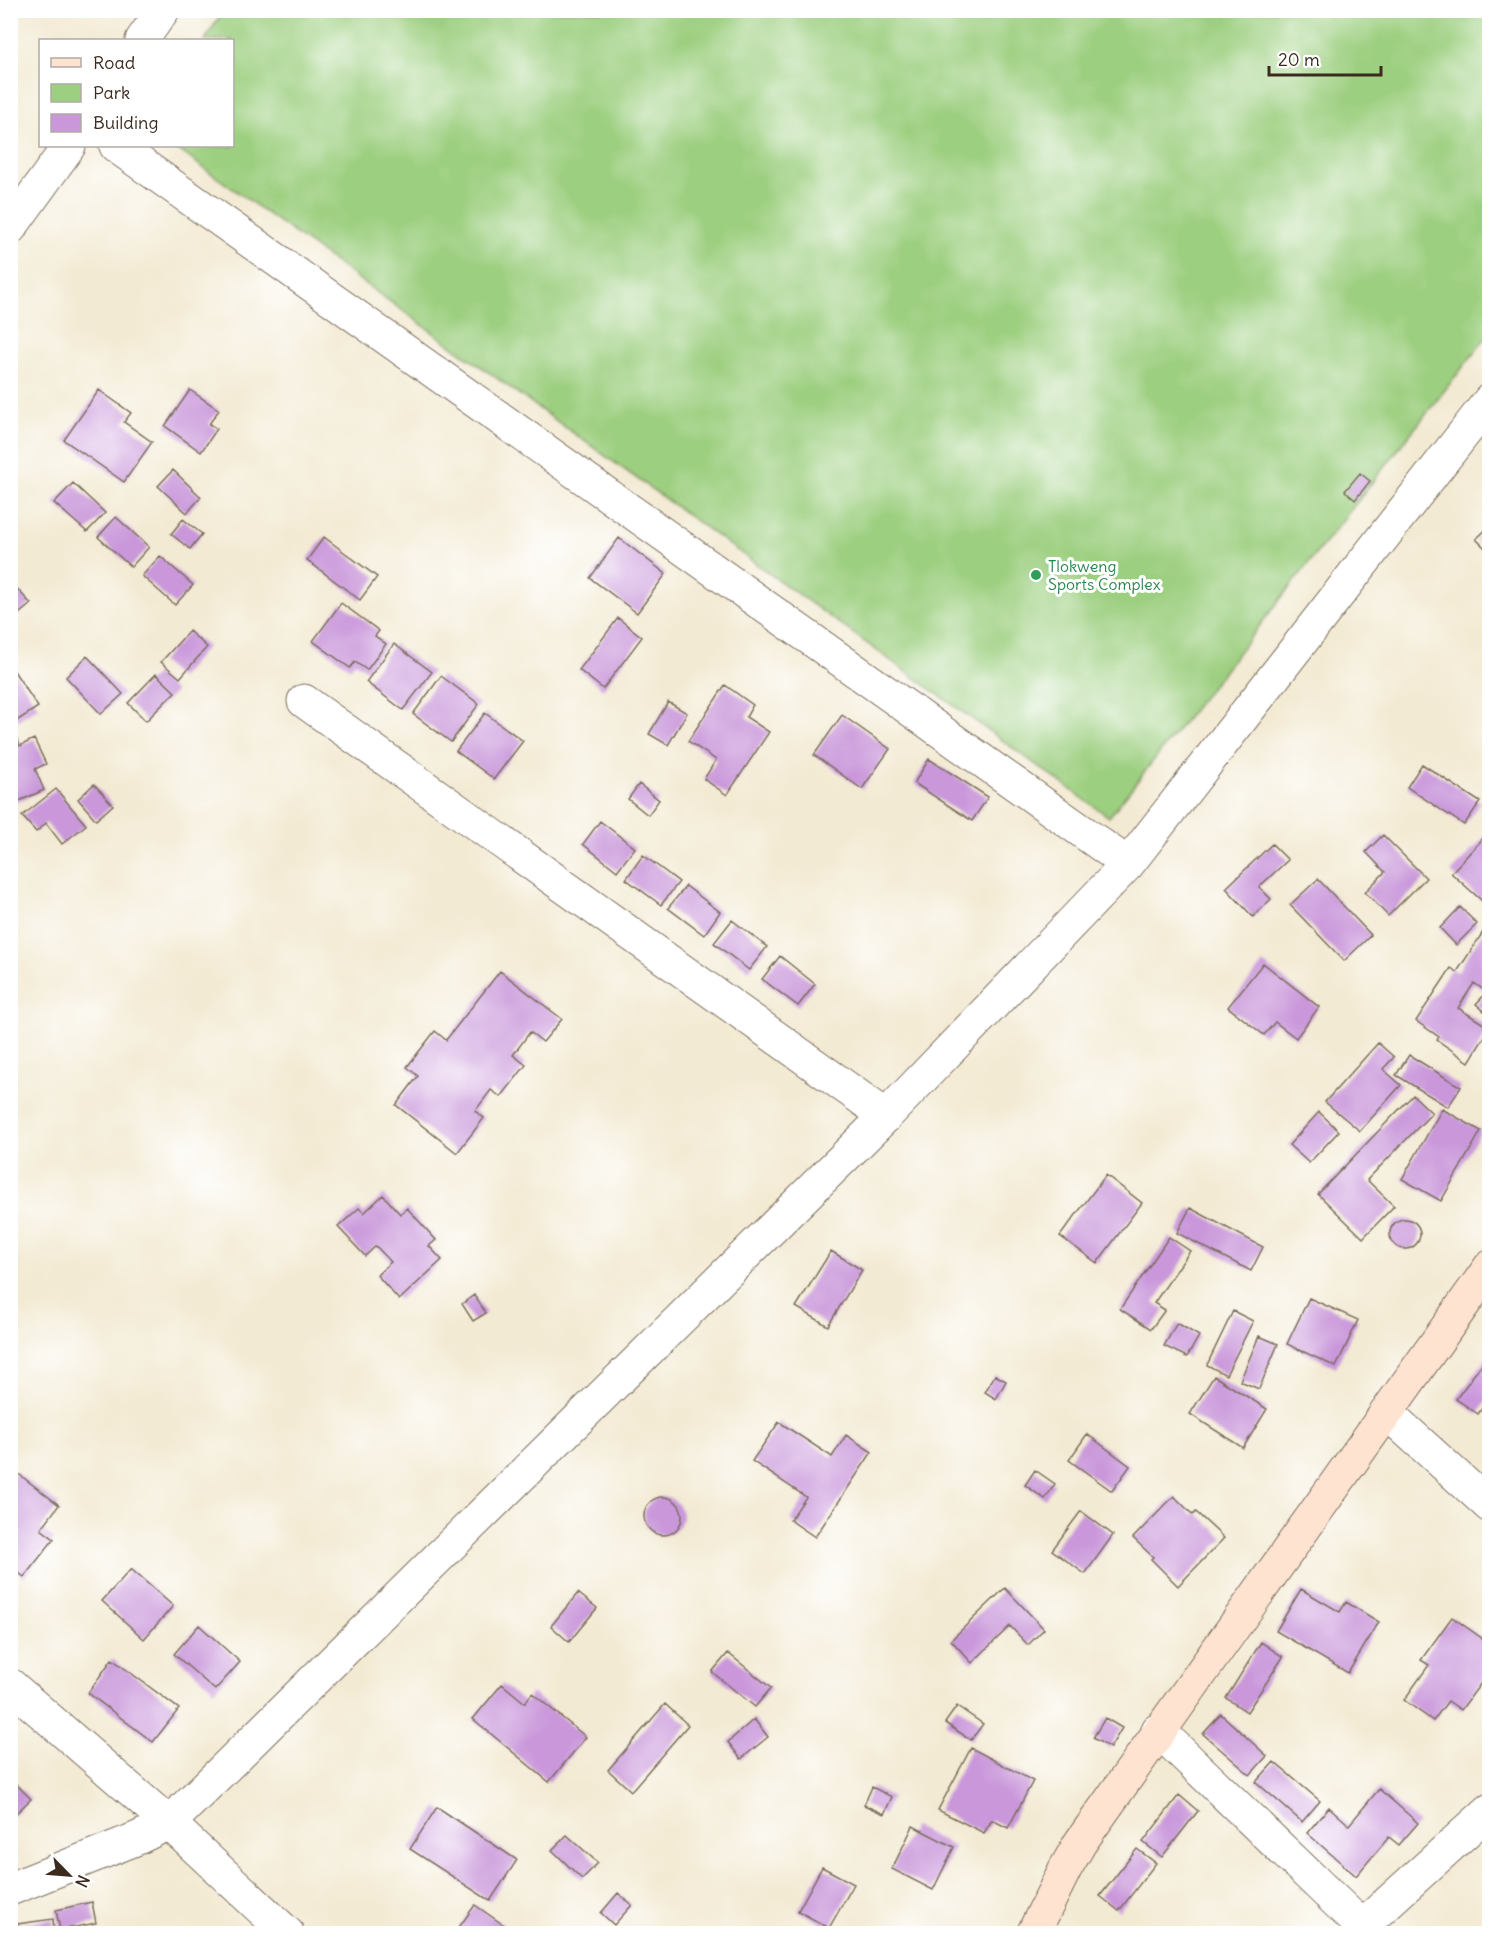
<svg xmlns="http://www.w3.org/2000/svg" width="1500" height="1944" font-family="Delius,sans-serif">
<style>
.green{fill:#9ccf7f;stroke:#6c7c4e;stroke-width:1.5}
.building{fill:#c997da}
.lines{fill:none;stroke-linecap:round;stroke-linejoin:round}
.street-casing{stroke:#7b6d5d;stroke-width:35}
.secondary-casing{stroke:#7b6d5d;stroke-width:35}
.street{stroke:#fff;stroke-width:33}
.secondary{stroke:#fee3d1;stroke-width:33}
.leisure-dot{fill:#2e9e5b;stroke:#fff;stroke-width:2}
.labels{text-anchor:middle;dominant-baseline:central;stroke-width:6;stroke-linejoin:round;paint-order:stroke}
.leisure-label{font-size:16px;fill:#27864d;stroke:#fff;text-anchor:start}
</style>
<rect width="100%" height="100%" fill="#fff"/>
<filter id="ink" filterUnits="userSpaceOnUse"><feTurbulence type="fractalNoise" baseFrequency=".0167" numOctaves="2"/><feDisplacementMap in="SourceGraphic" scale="12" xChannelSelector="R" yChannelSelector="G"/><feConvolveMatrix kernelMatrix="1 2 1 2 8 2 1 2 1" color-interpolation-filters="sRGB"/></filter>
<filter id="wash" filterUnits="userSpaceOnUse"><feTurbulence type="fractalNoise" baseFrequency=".008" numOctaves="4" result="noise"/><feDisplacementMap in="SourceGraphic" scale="24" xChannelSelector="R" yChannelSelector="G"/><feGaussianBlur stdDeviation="1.35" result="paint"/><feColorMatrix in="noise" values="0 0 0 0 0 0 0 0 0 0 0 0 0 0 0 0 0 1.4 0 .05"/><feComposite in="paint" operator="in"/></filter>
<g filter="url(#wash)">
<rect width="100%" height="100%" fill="#f3ead3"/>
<!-- green -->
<path class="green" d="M223 11H1489V334L1109 817 173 146H232V40H205Z"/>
<g id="blocks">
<!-- building -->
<path class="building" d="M99 390 131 413 124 422 152 442 124 482 64 440Z
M190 390 219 410 209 424 217 429 201 452 165 426Z
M173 470 201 497 187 513 158 486Z
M1360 473 1370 481 1355 500 1345 491Z
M73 483 105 513 87 532 54 503Z
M116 517 149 547 131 567 98 537Z
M183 519 202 534 190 549 171 534Z
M1490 526V553L1476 539Z
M324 537 377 577 360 600 307 560Z
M619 538 666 574 637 613 590 578Z
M160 556 193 585 175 605 142 576Z
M10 581 31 604 10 621Z
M341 603 379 631 375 636 386 644 367 670 355 662 350 668 313 641Z
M618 618 642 637 603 689 579 670Z
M189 631 207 647 180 678 161 662Z
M394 644 432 672 403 710 366 682Z
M87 656 123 694 101 714 66 677Z
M10 665 38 707 12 724 10 722Z
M156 674 175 692 146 721 128 703Z
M441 676 479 704 451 742 413 714Z
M725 685 753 705 746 717 769 732 727 795 704 779 716 760 688 741Z
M668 702 687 713 668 745 649 734Z
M485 713 523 741 494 779 456 751Z
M842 715 890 749 862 789 814 755Z
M14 732 20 746 34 739 46 764 35 769 44 790 10 805V734Z
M929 759 988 797 972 821 914 783Z
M1422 764 1480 802 1464 825 1407 787Z
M94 784 113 805 96 820 78 799Z
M639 784 659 800 648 815 628 799Z
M56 789 86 825 62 844 46 823 36 832 22 816Z
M600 821 635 848 617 871 583 844Z
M1488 833 1490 834V908L1451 873Z
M1383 835 1426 878 1388 916 1365 892 1385 872 1366 852Z
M1272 844 1288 860 1259 887 1271 899 1253 917 1226 888Z
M643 855 679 882 661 905 626 879Z
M1318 879 1371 935 1344 961 1290 905Z
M686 886 720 912 704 935 668 908Z
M1460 907 1477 924 1456 945 1440 928Z
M732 920 767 947 749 970 714 943Z
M1485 929 1490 932V982L1484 990 1474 983 1458 1008 1490 1028 1469 1062 1437 1040 1439 1037 1416 1021 1451 968 1457 972Z
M780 956 815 984 798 1006 762 979Z
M1263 963 1319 1007 1296 1038 1275 1022 1264 1035 1228 1007Z
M500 971 562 1019 543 1042 530 1032 513 1055 526 1065 501 1097 491 1090 475 1111 484 1118 457 1153 396 1105 418 1076 407 1067 435 1031 446 1040Z
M1490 989V1016L1476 1004Z
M1378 1043 1394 1057 1383 1069 1401 1085 1360 1131 1325 1102Z
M1409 1055 1461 1087 1448 1107 1396 1075Z
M1413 1095 1432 1113 1367 1180 1394 1206 1363 1238 1318 1194Z
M1442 1109 1481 1131 1441 1201 1402 1179Z
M1319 1112 1339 1131 1309 1163 1289 1145Z
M1106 1175 1142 1203 1097 1263 1060 1236Z
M383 1195 400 1214 407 1208 436 1240 429 1246 442 1260 399 1300 377 1275 391 1262 376 1246 365 1256 338 1227 359 1208 364 1213Z
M1190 1208 1263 1247 1251 1271 1177 1233Z
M1390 1234a15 15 0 1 1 30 0a15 15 0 1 1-30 0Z
M1169 1237 1190 1251 1154 1303 1165 1310 1151 1329 1120 1309Z
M831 1251 862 1270 828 1326 796 1307Z
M474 1295 486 1313 473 1321 462 1304Z
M1309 1298 1358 1320 1336 1367 1287 1344Z
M1233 1311 1253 1321 1226 1375 1207 1365Z
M1177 1323 1199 1336 1187 1357 1164 1346Z
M1259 1336 1278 1344 1259 1389 1240 1381Z
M1490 1353V1397L1478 1414 1456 1399Z
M995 1375 1006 1381 996 1399 985 1392Z
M1214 1376 1267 1409 1243 1448 1190 1414Z
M779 1422 832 1457 846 1435 872 1452 815 1537 790 1520 806 1497 752 1461Z
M1087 1434 1130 1466 1112 1491 1069 1460Z
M1035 1470 1055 1484 1045 1499 1025 1485Z
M16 1472 59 1505 41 1529 54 1539 24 1577 10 1566V1478Z
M1174 1496 1193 1515 1196 1512 1224 1538 1178 1586 1151 1559 1153 1557 1133 1538Z
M644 1516a19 19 0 1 1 38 0a19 19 0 1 1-38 0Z
M1081 1511 1113 1535 1085 1574 1052 1550Z
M131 1569 173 1606 144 1639 102 1601Z
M1005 1588 1044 1629 1028 1645 1010 1626 972 1663 951 1640Z
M1301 1589 1340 1612 1346 1602 1379 1622 1348 1673 1276 1631Z
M578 1593 597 1608 569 1642 551 1626Z
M1452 1617 1490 1644V1671L1461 1710 1448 1701 1433 1721 1404 1700 1429 1665 1421 1660Z
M199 1625 240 1662 215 1690 174 1654Z
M1261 1642 1283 1657 1247 1712 1226 1698Z
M728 1653 771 1688 755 1707 712 1672Z
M112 1659 179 1709 153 1742 88 1693Z
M502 1684 525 1703 532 1693 586 1737 549 1782 473 1719Z
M665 1704 688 1725 631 1791 608 1770Z
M957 1706 983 1724 971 1740 945 1723Z
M1221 1714 1267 1756 1250 1775 1203 1734Z
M1105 1718 1122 1728 1110 1748 1093 1738Z
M754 1719 768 1737 741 1759 728 1742Z
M971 1748 1033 1781 1008 1828 992 1820 984 1833 938 1810Z
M1274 1762 1320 1801 1302 1822 1256 1782Z
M14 1782 31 1799 10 1819V1785Z
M872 1787 892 1797 884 1814 864 1805Z
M1379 1789 1418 1823 1399 1845 1389 1837 1356 1876 1307 1833 1329 1807 1349 1825Z
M1179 1795 1198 1811 1162 1857 1143 1842Z
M437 1807 517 1860 490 1901 410 1849Z
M913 1826 954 1847 933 1890 892 1869Z
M567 1835 598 1863 582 1879 552 1850Z
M1137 1849 1156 1863 1119 1911 1100 1896Z
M822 1867 854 1884 829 1928 798 1911Z
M618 1893 632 1905 614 1925 601 1913Z
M92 1902 96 1923 60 1930 56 1910Z
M475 1905 512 1931 510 1934H454Z
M53 1919 54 1934H10V1925Z"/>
</g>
</g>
<g filter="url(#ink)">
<use href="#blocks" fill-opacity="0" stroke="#7b6d5d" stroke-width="1.5"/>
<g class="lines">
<defs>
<path id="street" d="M142 40 163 10
M116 146 1128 864
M10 228 69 146
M304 701 886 1116
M1386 1412 1490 1506
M10 1685 169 1823 288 1934
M1158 1730 1370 1934
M10 1889 138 1838 169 1823 886 1116 1128 864 1490 400
M1362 1926 1490 1810"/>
<path id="secondary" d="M1033 1934 1065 1869 1080 1843 1490 1267"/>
</defs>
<!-- street casing -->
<use href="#street" class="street-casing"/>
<!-- secondary casing -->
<use href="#secondary" class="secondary-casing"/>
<!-- street -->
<use href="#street" class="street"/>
<!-- secondary -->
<use href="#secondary" class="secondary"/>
</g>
</g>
<!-- markers -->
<circle class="leisure-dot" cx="1036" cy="575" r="6"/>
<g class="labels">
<!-- leisure labels -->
<g class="leisure-label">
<text x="1048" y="566">Tlokweng<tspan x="1048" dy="18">Sports Complex</tspan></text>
</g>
</g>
<!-- margin -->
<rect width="1500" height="1944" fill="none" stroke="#fff" stroke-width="36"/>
<!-- legend -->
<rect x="39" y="39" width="195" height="108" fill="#ffffff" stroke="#b1aaa5" stroke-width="1.5"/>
<rect x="51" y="58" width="30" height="9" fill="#fee3d1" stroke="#b1aaa5" stroke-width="1.5"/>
<text x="93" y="69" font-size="18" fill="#3b2a1e">Road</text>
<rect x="51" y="84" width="30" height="18" fill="#9ccf7f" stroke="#b1aaa5" stroke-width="1.5"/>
<text x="93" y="99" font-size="18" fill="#3b2a1e">Park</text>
<rect x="51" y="114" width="30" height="18" fill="#c997da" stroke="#b1aaa5" stroke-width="1.5"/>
<text x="93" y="129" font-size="18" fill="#3b2a1e">Building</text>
<!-- north arrow -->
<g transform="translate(69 1875) rotate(115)" stroke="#ffffff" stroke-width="4.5" paint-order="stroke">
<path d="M0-4.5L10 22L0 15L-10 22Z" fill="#3b2a1e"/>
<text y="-9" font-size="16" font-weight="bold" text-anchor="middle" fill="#3b2a1e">N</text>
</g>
<!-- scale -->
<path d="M1269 66v9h112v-9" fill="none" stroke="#3b2a1e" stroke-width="3"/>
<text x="1278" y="66" font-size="18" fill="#3b2a1e" stroke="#ffffff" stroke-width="4.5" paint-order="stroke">20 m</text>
</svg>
